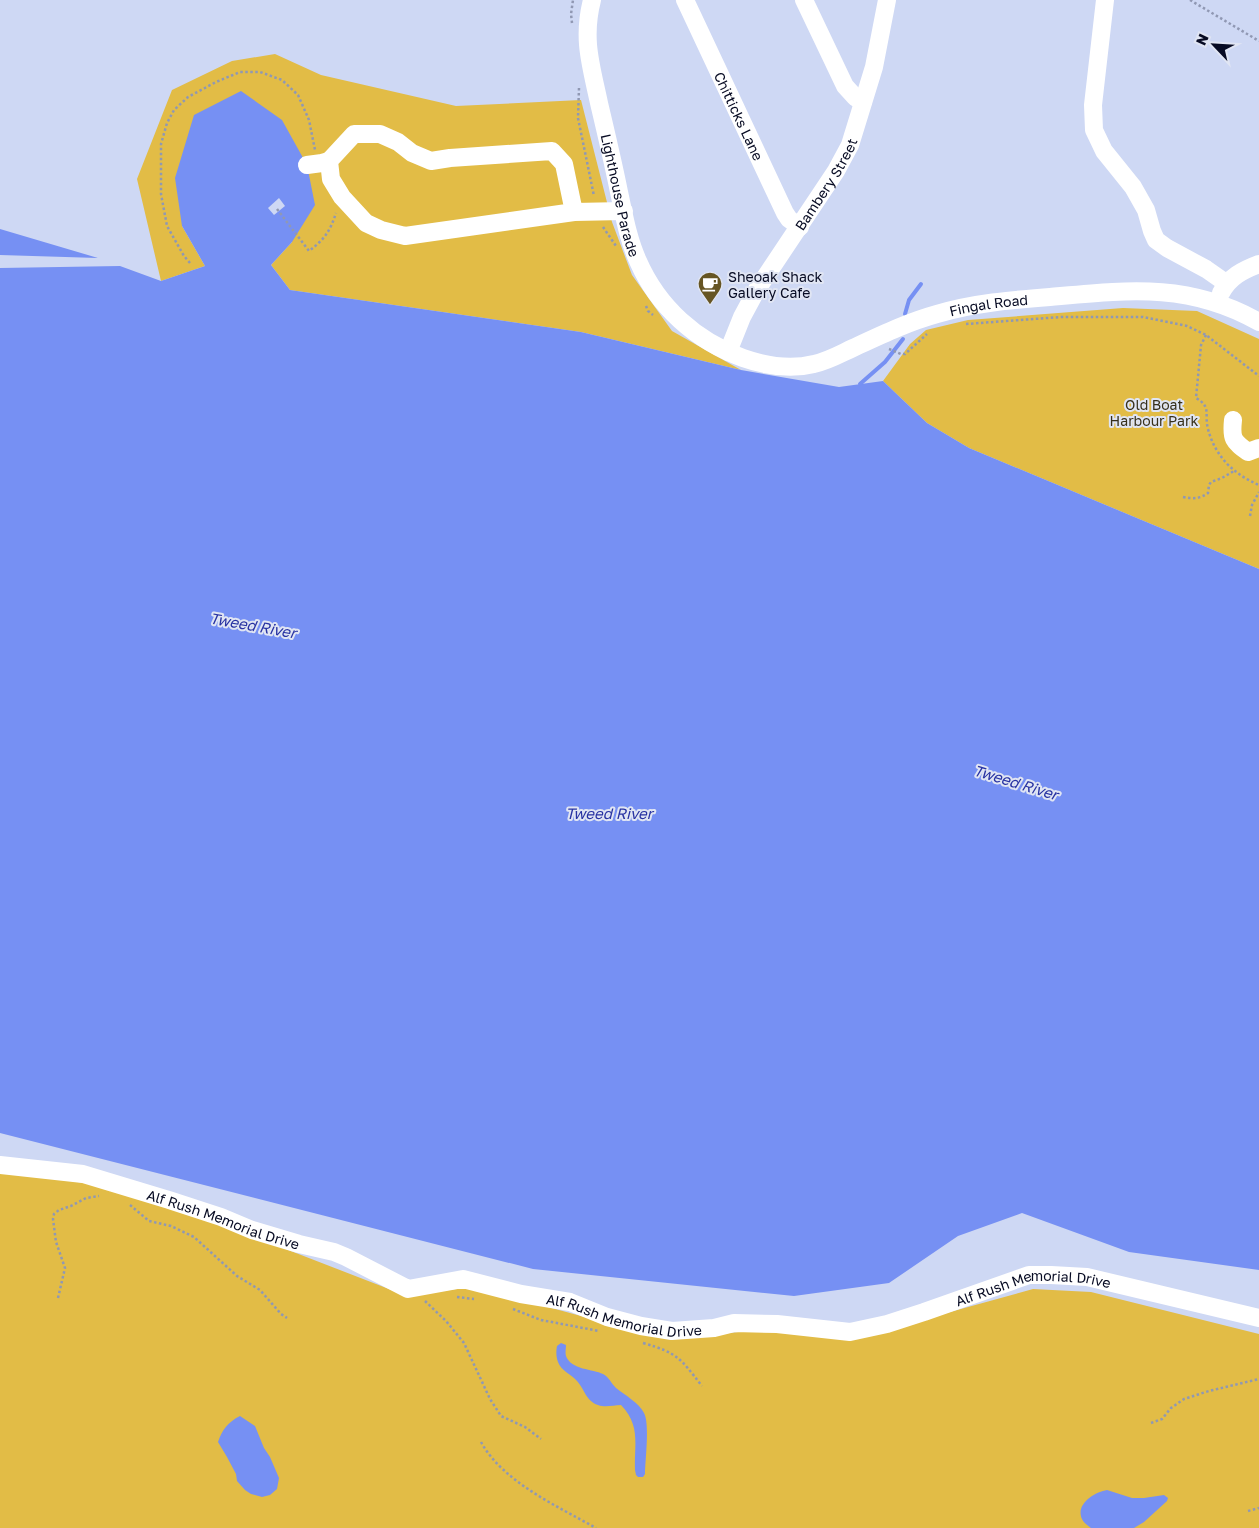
<svg xmlns="http://www.w3.org/2000/svg" width="1259" height="1528" font-family="'Golos Text',sans-serif">
<style>
.green{fill:#e2bc46}
.water{fill:#7690f3}
.pier{fill:#ced8f4}
.lines{fill:none;stroke-linecap:round;stroke-linejoin:round}
.stream{stroke:#7690f3;stroke-width:4}
.path{stroke:#9098b3;stroke-width:2.5;stroke-dasharray:2.5 2.5;stroke-linecap:butt}
.minor{stroke:#fff;stroke-width:18}
.labels{text-anchor:middle;dominant-baseline:central;stroke-width:4;stroke-linejoin:round;paint-order:stroke}
.street-label{font-size:14px;fill:#070b23;stroke:#e0e5f3}
.poi-label{font-size:14px;fill:#070b23;stroke:#e0e5f3;text-anchor:start}
.park-label{font-size:14px;fill:#37301b;stroke:#e0e5f3}
.water-label{font-size:15px;font-style:italic;fill:#2833a3;stroke:#e0e5f3}
</style>
<rect width="100%" height="100%" fill="#ced8f4"/>
<!-- green -->
<path class="green" d="M275 54 321 75 456 106 581 100 612 222 632 275 672 331 741 370 581 332 290 290 271 265 292 242 182 226 205 266 161 281 137 179 172 90 232 61Z
M1123 308 1197 311 1259 339V569L969 448 927 423 883 381 910 344 926 330 968 320Z
M0 1170 97 1185 203 1217 407 1296 463 1288 515 1298 636 1331 692 1337 775 1328 870 1334 1033 1289 1091 1292 1259 1334V1528H0Z"/>
<!-- water -->
<path class="water" d="M241 91 282 120 307 165 315 205 292 242 271 265 290 290 581 332 741 370 839 387 883 381 927 423 969 448 1259 569V1270L1129 1252 1022 1213 958 1236 889 1283 794 1296 533 1269 0 1133V268L120 266 161 281 205 266 182 226 175 178 194 115Z
M0 229 98 258 0 255Z
M561 1343 566 1345C566 1348 565 1353 566 1356 571 1370 593 1369 603 1374 609 1377 611 1383 616 1388 625 1395 639 1403 644 1413 650 1424 645 1461 645 1474L643 1477H638L636 1475 635 1470C634 1444 641 1426 621 1405 613 1405 606 1408 598 1405 586 1401 585 1390 577 1381 571 1374 561 1371 558 1362 556 1357 556 1351 557 1346Z
M240 1416 255 1426 264 1448 270 1457 279 1478 277 1489 270 1495 262 1497 251 1494 245 1490 237 1481 236 1474 227 1457 218 1442C222 1430 228 1422 240 1416Z
M1107 1490 1132 1498H1144L1164 1495 1168 1498 1167 1501 1144 1522 1134 1528H1091C1087 1525 1083 1522 1082 1519 1075 1504 1095 1492 1107 1490Z"/>
<!-- pier -->
<path class="pier" d="M279 198 285 206 274 215 268 208Z"/>
<g class="lines">
<!-- stream -->
<path class="stream" d="M905 314 909 300 921 284
M860 384 885 362 903 339"/>
<!-- path -->
<path class="path" d="M1190 0 1259 41
M572 23 571 14 573 0
M579 88 578 118 594 196
M277 209 309 251C325 239 330 231 336 213
M603 227 616 246
M190 263 184 256 167 226 161 194V144L167 123 174 110 188 97 216 82 240 72H260L282 80 298 95 309 120 315 150
M646 306 648 311 653 315
M966 324 1061 317H1143L1187 326 1206 335 1259 376
M1206 335 1201 345 1196 398C1212 407 1204 414 1208 429 1215 456 1233 474 1259 485
M889 349 901 354H905L927 334
M1183 497C1193 499 1200 499 1208 493L1209 485 1211 482 1222 478 1234 471
M1250 516 1252 505 1259 492
M130 1205 149 1221 171 1226 194 1237 237 1276 260 1290 281 1314 287 1318
M457 1297 474 1299
M58 1298 65 1268 56 1242 53 1219 54 1214 59 1210 71 1206 86 1198 99 1196
M425 1301 446 1321 464 1343 490 1399 501 1416 525 1427 541 1439
M513 1309 541 1320 599 1331
M643 1343C678 1353 680 1358 702 1386
M1151 1423 1162 1419 1171 1408 1184 1399 1209 1391 1259 1379
M481 1442C503 1482 557 1506 596 1528
M1248 1511 1259 1508"/>
<!-- minor -->
<g class="minor">
<path id="s1" d="M592 0C582 39 591 65 599 103 606 133 613 162 619 192 624 215 628 239 638 261 658 307 696 341 743 358 766 366 790 370 814 364 828 361 840 354 853 348 881 335 908 322 937 314 974 303 1011 300 1050 297 1127 290 1189 282 1259 322"/>
<path id="s2" d="M685 0 785 213 789 219 800 227"/>
<path d="M804 0 845 86 855 97 863 102"/>
<path d="M1105 0 1093 105 1094 130 1104 151 1133 187 1146 210 1152 231 1156 240 1167 248 1206 269 1226 283"/>
<path d="M307 165 322 163 329 161"/>
<path d="M574 212 564 164 552 151 450 158 431 161 412 153 398 142 380 134H354L329 161 331 179 342 197 366 223 381 230 405 236 574 212 624 211"/>
<path d="M1221 293C1229 277 1243 270 1259 264"/>
<path id="s3" d="M728 352 742 317 756 291 836 171 850 145 874 67 887 0"/>
<path d="M1233 420C1231 439 1233 441 1248 452L1259 448"/>
<path id="s4" d="M0 1165 83 1174 169 1200 221 1217 252 1230 299 1244 334 1252 346 1257 408 1289 463 1279 521 1294 570 1302 607 1317 641 1326 672 1331 714 1328 734 1323 777 1324 850 1332 887 1324 924 1312 1029 1275H1051L1087 1277 1259 1318"/>
</g>
</g>
<!-- icons -->
<defs>
<symbol id="cafe-pin" viewBox="-11 -11 22 30"><path d="M0 17L-7.5 6A9.5 9.5 0 1 1 7.5 6Z" fill="#665523" stroke="#e0e5f3"/><path d="M-5.5-4.5H6V0H3Q3 3.5 0 3.5H-2.5Q-5.5 3.5-5.5 0ZM3-3.2v2h1.7v-2ZM-6 4.5H4V6H-6Z" fill="#fff"/></symbol>
</defs>
<g fill-rule="evenodd">
<use href="#cafe-pin" x="696" y="270" width="28" height="38"/>
</g>
<g class="labels">
<!-- street labels -->
<g class="street-label">
<text stroke="none"><textPath href="#s2" startOffset="128">Chitticks Lane</textPath></text>
<text stroke="none"><textPath href="#s3" startOffset="195">Bambery Street</textPath></text>
<text stroke="none"><textPath href="#s1" startOffset="199">Lighthouse Parade</textPath></text>
<text stroke="none"><textPath href="#s1" startOffset="672">Fingal Road</textPath></text>
<text stroke="none"><textPath href="#s4" startOffset="231">Alf Rush Memorial Drive</textPath></text>
<text stroke="none"><textPath href="#s4" startOffset="1071">Alf Rush Memorial Drive</textPath></text>
<text stroke="none"><textPath href="#s4" startOffset="651">Alf Rush Memorial Drive</textPath></text>
</g>
<!-- poi labels -->
<g class="poi-label">
<text x="728" y="276">Sheoak Shack<tspan x="728" dy="16">Gallery Cafe</tspan></text>
</g>
<!-- park labels -->
<g class="park-label">
<text x="1154" y="404">Old Boat<tspan x="1154" dy="16">Harbour Park</tspan></text>
</g>
<!-- water labels -->
<g class="water-label">
<text transform="translate(253 625) rotate(10)">Tweed River</text>
<text transform="translate(1016 782) rotate(17)">Tweed River</text>
<text x="609" y="813">Tweed River</text>
</g>
</g>
<!-- north arrow -->
<g transform="translate(1214 45) rotate(295)" stroke="#e0e5f3" stroke-width="4" paint-order="stroke">
<path d="M0-4L9 19L0 12L-9 19Z" fill="#070b23"/>
<text y="-8" font-size="14" font-weight="bold" text-anchor="middle" fill="#070b23">N</text>
</g>
</svg>
